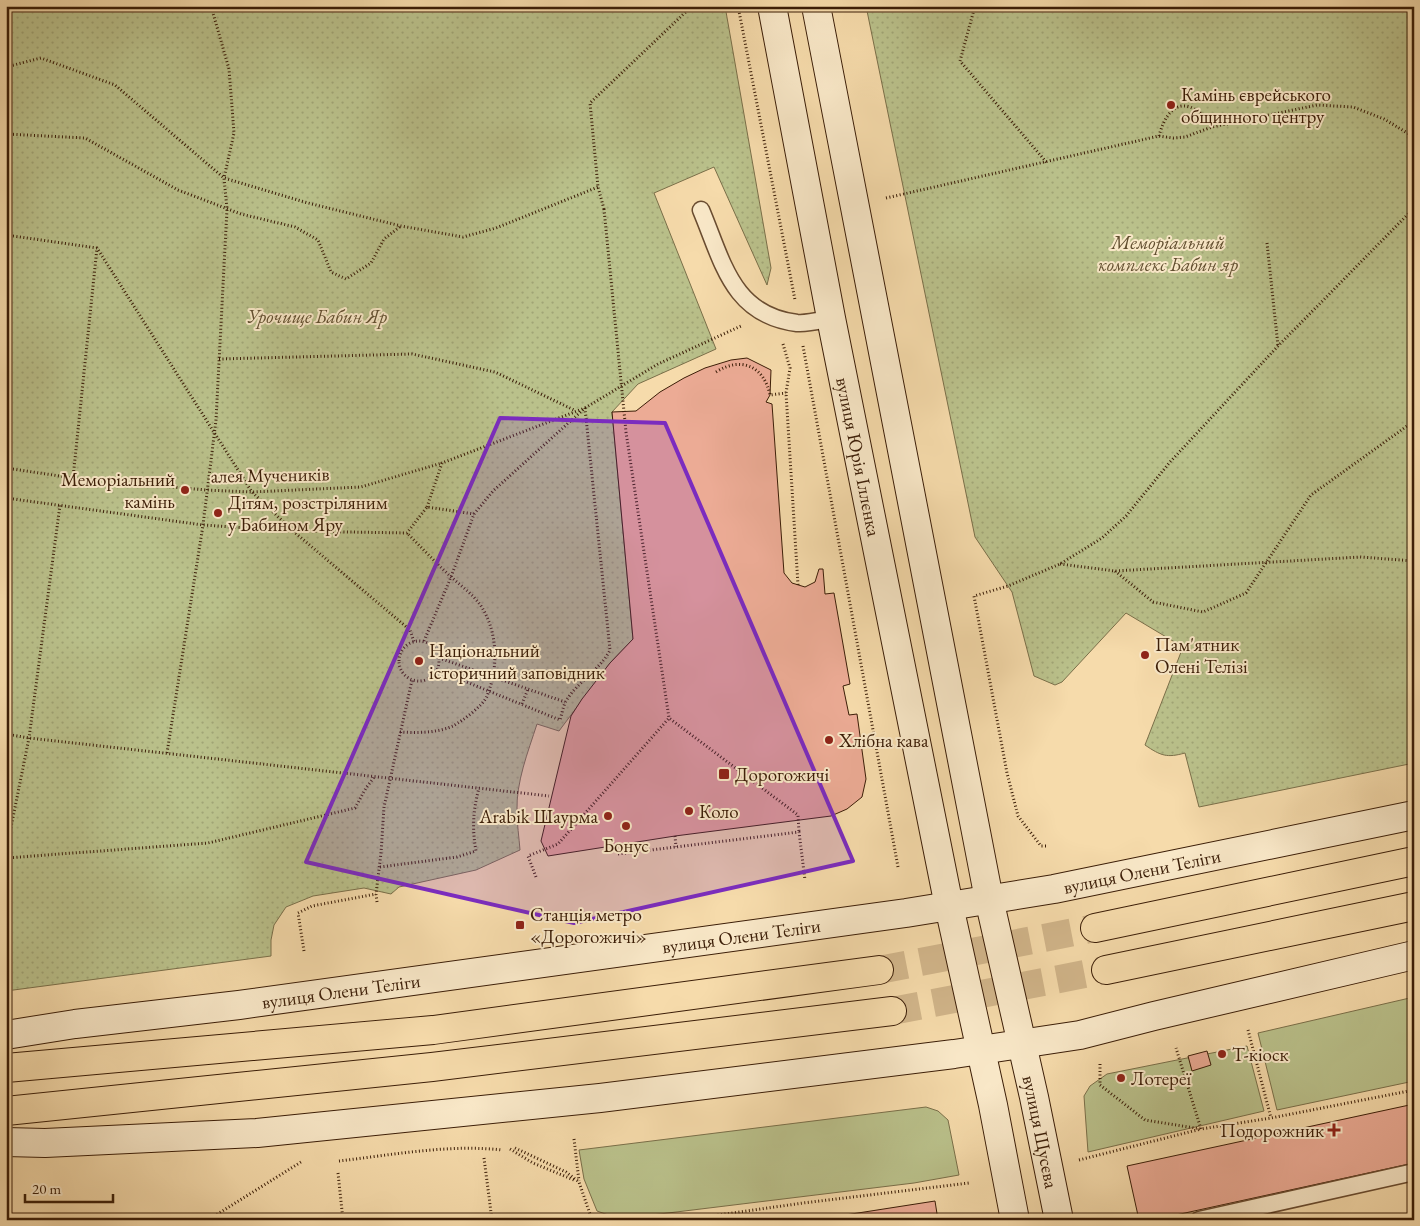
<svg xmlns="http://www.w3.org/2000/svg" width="1420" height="1226" font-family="'EB Garamond',serif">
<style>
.grass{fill:#bac18b;stroke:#7a6f49}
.park{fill:url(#park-dots);stroke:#7a6f49}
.building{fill:#ecab95;stroke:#3b1d07}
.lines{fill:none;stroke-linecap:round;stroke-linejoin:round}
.primary-tunnel{stroke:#d1b58a;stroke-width:28;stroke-dasharray:28 14;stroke-linecap:butt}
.service-casing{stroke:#6a4c30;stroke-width:19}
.secondary-casing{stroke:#3b1d07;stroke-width:30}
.primary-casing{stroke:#3b1d07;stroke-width:30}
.path{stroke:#3b1d07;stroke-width:3;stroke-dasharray:1 2.5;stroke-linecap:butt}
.service{stroke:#f9e8c8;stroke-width:16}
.secondary{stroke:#f9e8c8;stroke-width:28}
.primary{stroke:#f6dbab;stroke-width:28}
.path-bridge{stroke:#3b1d07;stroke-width:3;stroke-dasharray:1 2.5;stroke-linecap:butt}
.marked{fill:#7b2cbf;fill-opacity:0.2;stroke:#7b2cbf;stroke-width:4;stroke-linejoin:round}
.poi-dot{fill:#8f2418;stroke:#f9e8c8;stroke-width:2}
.labels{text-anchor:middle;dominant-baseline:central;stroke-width:4;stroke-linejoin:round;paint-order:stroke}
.poi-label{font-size:19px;fill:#3b1d07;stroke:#f9e8c8;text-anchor:start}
.park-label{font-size:19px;font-style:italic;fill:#614e2f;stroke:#f9e8c8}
.street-label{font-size:19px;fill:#3b1d07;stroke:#f9e8c8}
</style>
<defs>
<pattern id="park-dots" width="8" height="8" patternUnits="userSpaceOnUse" patternTransform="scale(1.25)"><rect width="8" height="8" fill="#bac18b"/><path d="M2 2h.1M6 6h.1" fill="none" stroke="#a1a576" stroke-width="1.8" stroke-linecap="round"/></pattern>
</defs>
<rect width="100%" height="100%" fill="#f6dbab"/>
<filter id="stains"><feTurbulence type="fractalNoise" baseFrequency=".004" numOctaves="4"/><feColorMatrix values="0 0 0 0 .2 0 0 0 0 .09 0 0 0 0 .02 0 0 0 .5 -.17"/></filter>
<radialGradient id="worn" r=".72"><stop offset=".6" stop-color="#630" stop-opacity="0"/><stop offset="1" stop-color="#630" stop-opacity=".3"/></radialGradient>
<!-- grass -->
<path class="grass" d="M1414 997V1081L1277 1110 1258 1033Z
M1247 1046 1264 1111 1088 1152 1084 1096 1090 1086 1107 1074Z
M926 1107 938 1111 948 1120 959 1175 914 1183 627 1218 611 1216 597 1211 584 1179 579 1150Z"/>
<!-- park -->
<path class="park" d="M6 6H725L771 268 767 285 714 167 654 193 716 349 638 384 612 412 633 639 610 663 559 731 537 724C528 752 516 782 517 811 517 824 519 837 520 850L476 870 399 887 391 894 364 888 313 896 286 907 274 925 271 940V956L6 991Z
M866 6H1414V763L1199 807 1185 753C1167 758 1161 756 1145 745L1183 647 1126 613 1062 682 1055 685 1034 676 1012 592 975 537Z"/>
<!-- building -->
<path class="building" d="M747 358 771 370 770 395 766 402 772 404 784 573 792 583 805 587 815 582 819 569H823L825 594 834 593 850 684 843 686 849 715 857 714 866 779 862 797 847 809 831 816 675 836 548 856 541 841 571 716 582 699 610 663 633 639 612 412 636 411 660 392 684 378 705 368 731 360Z
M1207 1051 1211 1065 1192 1071 1188 1056Z
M1414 1104V1163L1153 1220H1139L1127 1166Z
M935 1201 938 1220H813Z"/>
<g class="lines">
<!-- primary-tunnel -->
<path class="primary-tunnel" d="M879 970 1095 928
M892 1011 1106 970"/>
<defs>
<path id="service" d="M701 210C723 262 732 315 797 323 808 324 821 320 831 318
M1199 1220 1414 1172"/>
<g id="secondary">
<path id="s1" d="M772 6 831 318 949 906 993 1105 1015 1220"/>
<path id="s2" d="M816 6 989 899 1034 1097 1059 1220"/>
<path id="s3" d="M6 1035 75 1024 239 1005 906 913 1054 889 1414 815"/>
<path d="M6 1142 45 1143 257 1133 600 1098 954 1054 1080 1035 1154 1016 1414 955"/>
</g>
<path id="primary" d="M1095 928 1414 861
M1106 970 1414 906
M6 1068 433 1030 879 970
M6 1111 432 1067 892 1011"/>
</defs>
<!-- service casing -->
<use href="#service" class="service-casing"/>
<!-- secondary casing -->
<use href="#secondary" class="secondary-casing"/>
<!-- primary casing -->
<use href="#primary" class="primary-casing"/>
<!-- path -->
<path class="path" d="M738 6 795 300
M975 6 960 61 1047 163
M6 67 41 58 115 85 224 178 308 203 401 226 463 237 496 228 598 187
M6 134 85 138 178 190 241 214 295 227 318 240 331 272 346 279 371 263 384 239 401 226
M1159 136C1164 117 1176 95 1199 112 1204 116 1208 122 1212 127
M886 198 1159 136 1173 138 1185 137 1212 127 1317 105 1353 107 1384 119 1414 137
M604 209 598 187 590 103 692 6
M6 235 97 248 252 492 293 531 410 630 414 642
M1267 243 1278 346
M783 344 790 368 786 393 798 585
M803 346 898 867
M219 359 412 354 495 372 574 410
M716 372C741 356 764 366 770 395L786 393
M626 432 669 718 798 815 799 832
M6 468 73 478 206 490 252 492 361 487 442 463
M73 478 97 248
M6 498 203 525 293 531 407 533 427 507 474 514
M427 507 442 463 585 408 610 650C600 670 578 681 566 701 563 706 562 714 560 720L437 670
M1060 564 1115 571 1360 557 1414 561
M1115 571 1153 602 1203 612 1246 593 1311 495 1414 421
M424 641 451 577 474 514 493 491 585 408 658 364 741 326
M399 661a20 20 0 1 1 40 0a20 20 0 1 1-40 0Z
M439 658 565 702
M522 704 528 689
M400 732C417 733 437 733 453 726 462 721 483 706 487 696 498 669 498 637 484 611 476 596 462 587 450 576 435 562 421 547 407 533
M6 734 29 738 549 796
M167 753 203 525 216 420 227 209 224 178 234 133 229 69 211 6
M675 836 676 847
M1046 846H1041L1018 816 1007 773 974 596 1008 586 1060 564 1102 538 1126 516 1170 462 1278 346 1414 208
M6 852 29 738 60 505
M618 854 799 832 805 880
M6 858 208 843 355 808 366 788 375 776
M380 867 457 857 476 851C472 829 473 810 479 788
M536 877 528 856 558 844 669 718
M377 902 376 894 381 853 384 807 412 680
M304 951 298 913 312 906 376 894
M1248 1030 1271 1118
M1100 1064V1085L1145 1120 1201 1129 1271 1118 1414 1090
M574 1139 579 1181
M515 1148 566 1172 579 1182 592 1220
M510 1149 533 1163 574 1180
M484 1158 492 1220
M1079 1160 1201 1129 1176 1048
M339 1161C391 1155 450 1144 502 1150
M338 1173 343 1220
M208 1220 301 1162
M683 1220 803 1203 969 1183"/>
<!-- service -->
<use href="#service" class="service"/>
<!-- secondary -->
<use href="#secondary" class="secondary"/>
<!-- primary -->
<use href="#primary" class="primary"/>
<!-- path-bridge -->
<path class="path-bridge" d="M604 209 626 432"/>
</g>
<!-- marked area -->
<path class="marked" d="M500 418 665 423 853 861 574 923 306 862Z"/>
<!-- markers -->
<g class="poi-dot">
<circle cx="1171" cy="105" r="5"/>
<circle cx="185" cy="490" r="5"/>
<circle cx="218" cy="513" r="5"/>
<circle cx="1145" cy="655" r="5"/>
<circle cx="419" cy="661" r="5"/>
<circle cx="829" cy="740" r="5"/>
<rect x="718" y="768" width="12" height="12" rx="2.5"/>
<circle cx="689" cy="811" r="5"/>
<circle cx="608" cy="816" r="5"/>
<circle cx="626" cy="826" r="5"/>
<rect x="515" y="920" width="10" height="10" rx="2.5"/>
<circle cx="1222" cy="1054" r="5"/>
<circle cx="1121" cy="1078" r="5"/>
<path d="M1331.5 1122.5h5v5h5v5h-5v5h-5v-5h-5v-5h5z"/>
</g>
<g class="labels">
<!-- poi labels -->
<g class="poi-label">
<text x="1181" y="94">Камінь єврейського<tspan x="1181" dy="22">общинного центру</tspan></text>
<text x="175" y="479" text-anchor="end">Меморіальний<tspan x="175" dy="22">камінь</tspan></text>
<text x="228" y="502">Дітям, розстріляним<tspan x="228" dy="22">у Бабином Яру</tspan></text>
<text x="1155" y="644">Пам'ятник<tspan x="1155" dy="22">Олені Телізі</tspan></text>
<text x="429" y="650">Національний<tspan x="429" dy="22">історичний заповідник</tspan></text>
<text x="839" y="740">Хлібна кава</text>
<text x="735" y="774">Дорогожичі</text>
<text x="699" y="811">Коло</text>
<text x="598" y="816" text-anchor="end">Arabik Шаурма</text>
<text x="626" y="845" text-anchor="middle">Бонус</text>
<text x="530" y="914">Станція метро<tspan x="530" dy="22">«Дорогожичі»</tspan></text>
<text x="1232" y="1054">Т-кіоск</text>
<text x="1131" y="1078">Лотереї</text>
<text x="1324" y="1130" text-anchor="end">Подорожник</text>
</g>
<!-- park labels -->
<g class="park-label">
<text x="1168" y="242">Меморіальний<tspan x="1168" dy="22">комплекс Бабин яр</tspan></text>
<text x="317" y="316">Урочище Бабин Яр</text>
</g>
<!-- street labels -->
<g class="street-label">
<text stroke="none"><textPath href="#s1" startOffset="459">вулиця Юрія Іллєнка</textPath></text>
<text transform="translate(270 475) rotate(-1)">алея Мучеників</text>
<text stroke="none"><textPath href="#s3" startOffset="1148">вулиця Олени Теліги</textPath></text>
<text stroke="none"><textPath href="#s3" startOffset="742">вулиця Олени Теліги</textPath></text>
<text stroke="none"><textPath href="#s3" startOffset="338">вулиця Олени Теліги</textPath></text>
<text stroke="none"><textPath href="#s2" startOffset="1148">вулиця Щусєва</textPath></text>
</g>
</g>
<!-- margin -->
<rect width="1420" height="1226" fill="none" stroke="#f6dbab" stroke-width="25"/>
<rect x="8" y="8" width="1405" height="1211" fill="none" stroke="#3b1d07" stroke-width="2.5"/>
<rect x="12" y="12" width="1395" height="1201" fill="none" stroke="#3b1d07"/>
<!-- scale -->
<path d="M25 1194v8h88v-8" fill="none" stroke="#3b1d07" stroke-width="2.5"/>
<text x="32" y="1194" font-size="15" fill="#3b1d07" stroke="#f9e8c8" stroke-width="4" paint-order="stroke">20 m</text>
<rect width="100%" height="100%" filter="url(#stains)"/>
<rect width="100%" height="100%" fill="url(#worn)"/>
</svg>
